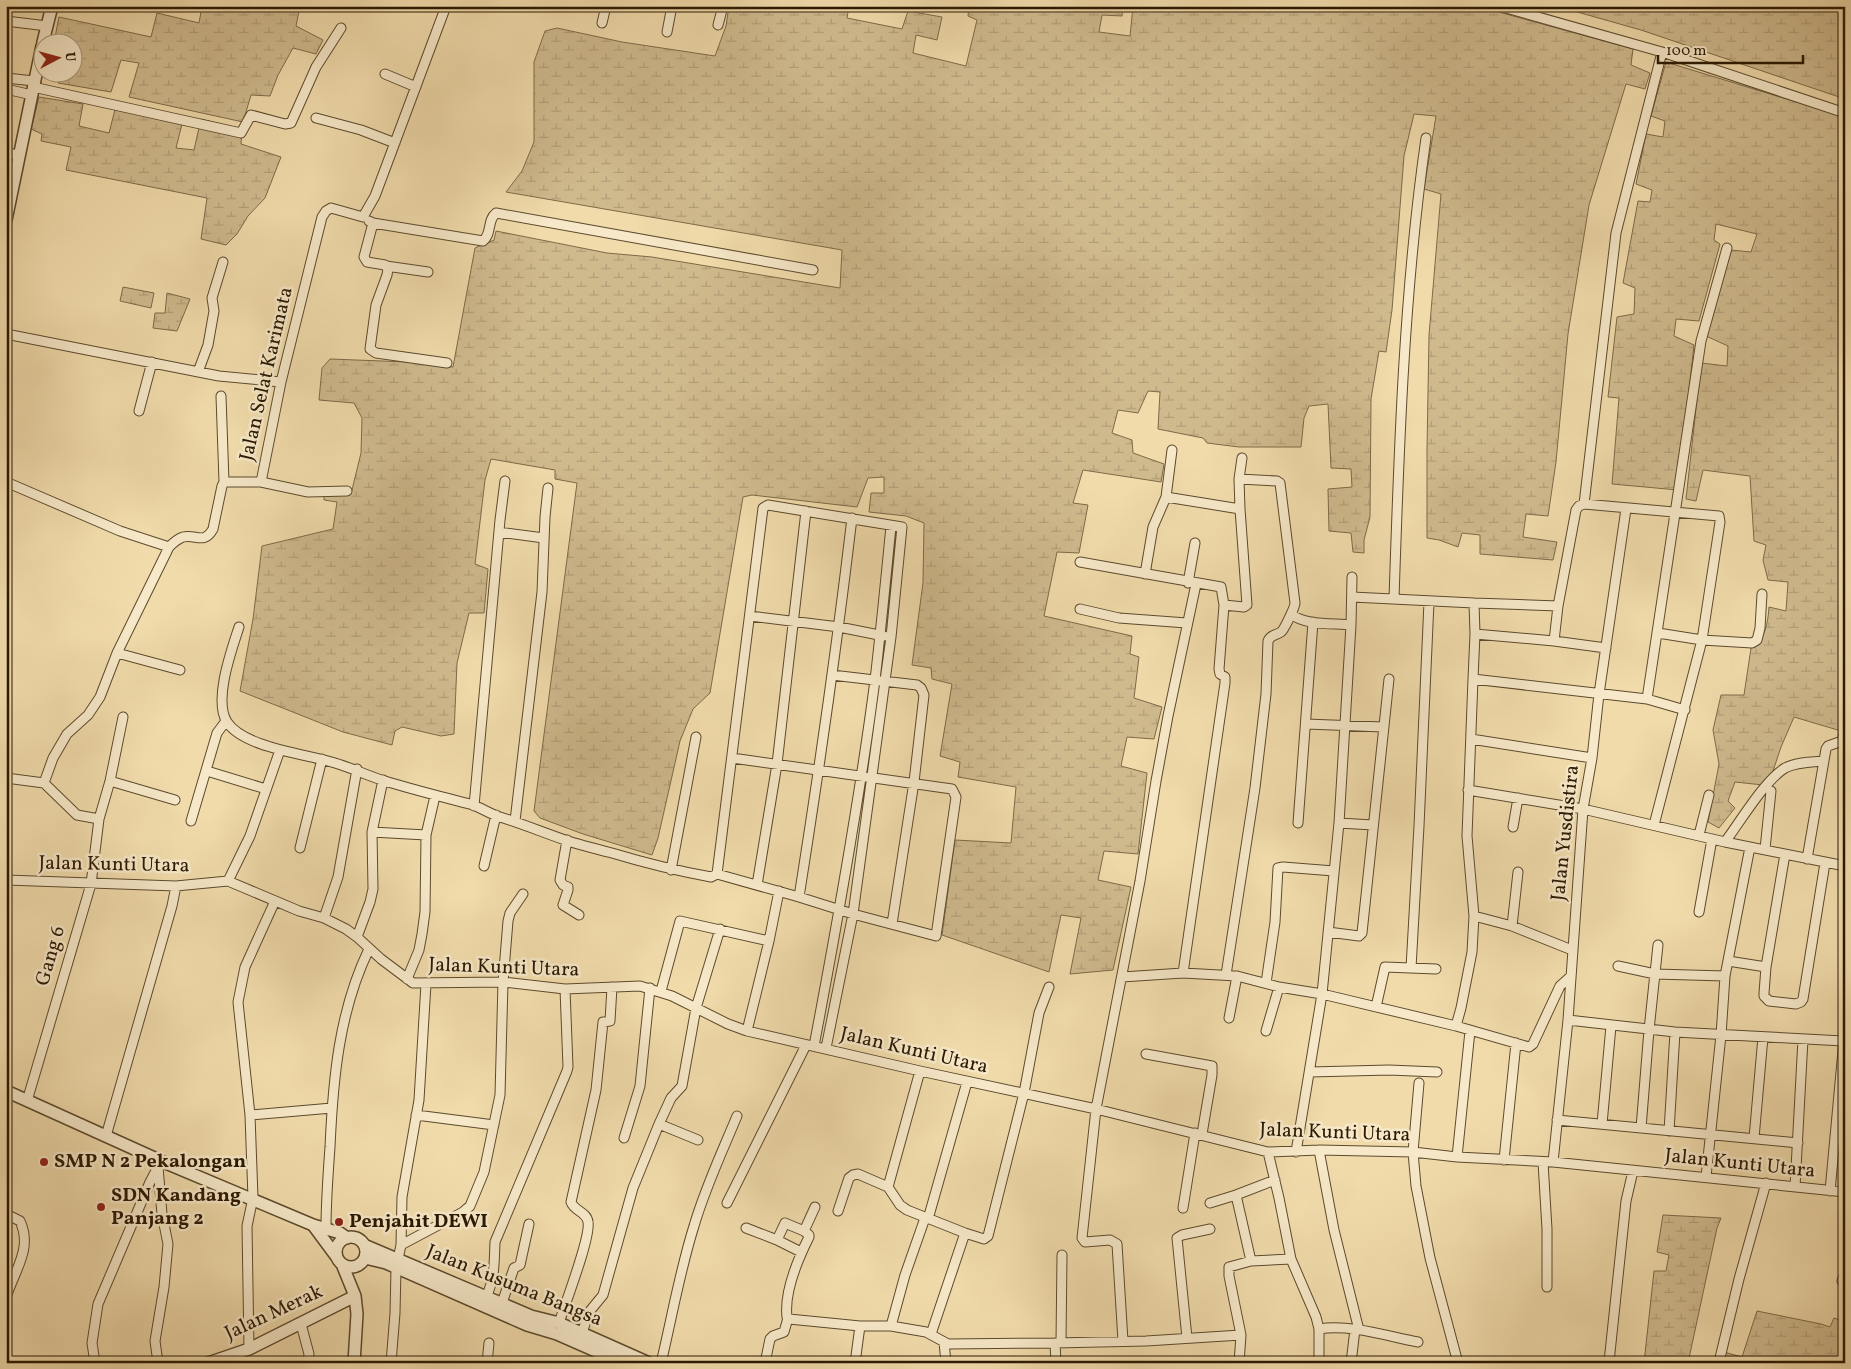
<svg xmlns="http://www.w3.org/2000/svg" width="1851" height="1369" font-family="Vollkorn,serif">
<style>
.wetland{fill:url(#wetland-marsh);stroke:#7d6a48}
.lines{fill:none;stroke-linecap:round;stroke-linejoin:round}
.minor-casing{stroke:#5c4a2d;stroke-width:11}
.tertiary-casing{stroke:#5c4a2d;stroke-width:14}
.minor{stroke:#f6e8c8;stroke-width:9}
.tertiary{stroke:#f6e8c8;stroke-width:11}
.poi-dot{fill:#8f2418;stroke:#f6e8c8;stroke-width:2}
.labels{text-anchor:middle;dominant-baseline:central;stroke-width:5;stroke-linejoin:round;paint-order:stroke}
.street-label{font-size:20px;fill:#2b1903;stroke:#f6e8c8}
.poi-label{font-size:20px;font-weight:bold;fill:#2b1903;stroke:#f6e8c8;text-anchor:start}
</style>
<defs>
<pattern id="wetland-marsh" width="20" height="14" patternUnits="userSpaceOnUse" patternTransform="scale(1.25)"><rect width="20" height="14" fill="#cfba8e"/><path d="M1 5h8M5 5V1M11 12h8M15 12V8" fill="none" stroke="#b29f79"/></pattern>
</defs>
<rect width="100%" height="100%" fill="#f1dbab"/>
<filter id="stains"><feTurbulence type="fractalNoise" baseFrequency=".004" numOctaves="4"/><feColorMatrix values="0 0 0 0 .2 0 0 0 0 .09 0 0 0 0 .02 0 0 0 .5 -.17"/></filter>
<radialGradient id="worn" r=".72"><stop offset=".6" stop-color="#630" stop-opacity="0"/><stop offset="1" stop-color="#630" stop-opacity=".3"/></radialGradient>
<!-- wetland -->
<path class="wetland" d="M202 6H270L279 8 280 6H300L296 26 323 40 316 54 293 48 278 75 270 96 251 95 243 122 129 97 139 63 121 60 111 92 58 83 60 73 74 71 77 54 73 52 72 42H54L59 17 151 37 157 13 199 23Z
M729 6H849L847 18 902 29 908 11 942 17 937 40 916 35 913 53 966 66 977 20 968 16 969 6H1123L1122 16 1102 15 1099 32 1130 36 1133 6H1459L1495 11 1633 49 1631 65 1650 73 1645 89 1626 84 1589 205 1568 334 1556 462 1548 516 1526 514 1523 537 1557 542 1553 560 1480 554V535L1462 533 1458 547 1439 540 1427 538V450L1429 335 1441 194 1424 189 1436 116 1414 114 1404 156 1392 310 1386 352 1379 351 1371 399 1370 517 1364 540V553L1353 552 1351 533 1329 531 1328 489 1352 487 1351 469 1331 468 1328 404 1309 406 1304 418 1301 447H1239L1207 443 1203 438 1158 429 1160 392 1148 391 1138 413 1118 410 1112 433 1132 440 1133 453 1164 464 1161 482 1083 470 1073 503 1088 505 1079 553 1057 552 1044 616 1132 636 1130 654 1139 657 1134 698 1162 707 1154 739 1127 737 1121 766 1147 773 1138 854 1104 851 1098 880 1131 887 1113 970 1070 974 1081 918 1061 915 1049 972 942 935 955 840 1011 843 1016 787 958 777 960 762 940 756 952 684 932 679 931 668 912 665 923 583 924 523 906 516 869 512 871 493H884V477L868 478 857 507 752 495 743 497 710 693 693 709 680 741 658 838 652 855 583 834 540 818 534 811 577 483 555 479V470L491 459 485 480 475 564 488 569 484 613H469L457 663 454 734 441 736 402 727 395 731 392 745 343 732 240 691 253 619 262 546 333 529 337 502 324 500V495L351 494 361 453 362 418 354 403 319 400 322 368 330 359 408 362 453 367 475 248 494 240 496 231 607 253 652 257 840 288 842 250 506 192 522 171 534 142V62L545 31 557 28 622 42 715 56 726 26Z
M1556 6H1845V99L1641 30Z
M1666 62 1845 117V717L1841 731 1794 717 1781 747 1773 771 1763 785 1735 782 1728 801 1735 808 1719 828 1708 822 1719 764 1713 730 1721 695H1744L1751 648C1765 640 1768 623 1769 607L1786 611 1788 582 1768 580 1763 560 1766 545 1754 541 1750 476 1703 470 1696 501 1686 499 1701 363 1727 366 1728 346 1706 336 1731 250 1751 252 1757 234 1716 224 1714 240 1720 244 1699 321 1676 319 1674 336 1694 345 1678 490 1612 484 1619 398 1608 397 1617 317 1634 314 1635 288 1623 283 1638 201 1650 202 1652 190 1636 184 1646 134 1663 137 1665 121 1651 116Z
M39 97 83 104 79 126 109 133 117 102 184 116 176 148 194 150 201 119 242 129 241 144 281 157 265 198 248 216 237 234 226 245 201 239 207 198 66 170 71 147 41 141 42 134 31 129Z
M123 287 154 293 151 308 120 301Z
M167 293 190 299 177 331 153 328 155 313H165Z
M1663 1215 1721 1218 1717 1228 1688 1363H1644L1654 1271H1666L1669 1255 1657 1252Z
M1757 1311 1821 1324 1830 1327 1834 1318 1845 1322V1338L1838 1363H1722L1724 1352 1742 1357Z"/>
<g class="lines">
<defs>
<path id="minor" d="M1499 6 1662 52 1845 113
M6 21 47 26
M602 23 606 6
M718 25 723 6
M667 32 672 6
M385 74 416 87
M6 78 34 81
M33 87 241 133 251 115 285 124 291 123 316 67 341 28
M6 89 32 95
M316 118 361 130 395 143
M6 153 19 155
M369 221 373 223 364 257 367 262 385 265 388 269 387 275 376 305 370 349 376 353 447 363
M373 223 483 241C492 234 487 220 496 213L813 270
M386 266 428 272
M6 334 219 376 281 382
M198 372 208 345 214 311 212 298 223 262
M221 396 224 482
M139 411 152 362
M1239 479 1240 509
M6 482 120 531 169 547
M261 482 308 492 347 491
M1166 497 1240 509 1247 605 1244 607 1224 605
M1584 504 1616 233 1662 52
M499 532 544 538
M1080 562 1221 587 1224 605 1219 669 1220 674 1225 677V683L1183 973
M1145 574 1153 527 1166 497 1172 450
M1188 583 1195 543
M1352 597 1474 603
M1394 599C1399 446 1404 290 1426 138
M1558 606 1474 603 1475 634 1473 679 1647 699 1701 341 1727 248
M1080 609 1119 618 1187 623
M1291 614C1306 626 1333 623 1351 625
M750 616 839 627 884 636
M239 627C232 649 213 700 227 722 244 748 307 754 335 763 352 768 368 776 385 781 414 790 443 797 473 805 481 808 489 813 497 816 520 823 542 832 565 840 580 845 596 849 612 853 645 863 678 871 711 877L717 874 799 897 853 914 936 936 956 797 952 789 732 758
M1658 633 1702 640 1752 643 1757 640 1760 628 1762 594
M1475 634 1554 641 1606 648
M1554 641 1558 606 1576 510 1579 506 1584 504 1719 516 1720 522 1702 640 1654 825
M117 653 180 670
M832 675 917 685 921 688 924 695 914 782 892 924
M1647 699 1685 710
M1306 724 1383 727
M1471 739 1592 758
M207 771 266 789
M6 778 44 783 53 758 67 734 88 715 100 697 117 653 169 547C173 543 177 539 183 537 196 534 204 545 213 529L222 486 224 482H261L281 382 322 217 326 211 331 208 363 217 375 196 446 6
M110 781 175 800
M44 783 77 815 99 819
M1468 790 1583 809 1725 842 1845 866
M474 806 500 520 505 481
M191 821 217 733 226 721
M515 821 542 592 545 517 548 488
M1298 823 1313 622
M1339 823 1373 825
M1513 827 1518 798
M372 832 426 835
M1699 835 1709 795
M567 840 560 880 563 885 568 887V890L563 905 579 915
M1725 842C1740 822 1765 780 1785 768 1796 762 1811 762 1823 761
M300 848 322 759
M1765 849 1771 791
M1785 854 1766 967 1764 993V996L1769 1001 1796 1004 1801 1002 1803 999 1825 863
M1807 859 1826 749 1828 746 1842 741 1845 730
M484 866 496 815
M671 870 696 737
M717 874 763 508 768 505 902 527 891 637 853 914 826 1048
M6 880 176 886 228 881 299 911 324 918 346 929 357 937 381 959 413 983 503 982 565 989 640 986 672 996 728 1024 747 1031 920 1071 1096 1109 1268 1152 1319 1150 1413 1152 1457 1157 1553 1162 1845 1192
M228 881 250 836 280 750
M757 885 777 764 806 511
M799 897C819 771 837 645 852 518
M1699 912 1712 839
M1474 916 1512 926 1572 950
M324 918 338 877 357 769
M1512 926 1518 872
M1328 932 1359 936 1362 933 1389 679
M357 937 370 902 373 889 372 832 383 780
M1728 961 1766 967
M1618 966 1655 974 1725 976
M1411 968 1419 826 1429 602
M1226 975 1255 788 1266 694 1268 641C1271 634 1275 636 1281 632 1284 630 1295 607 1295 603L1280 483 1277 481 1239 479 1242 458
M1122 977 1183 973 1237 976 1279 987 1322 994 1456 1026 1461 1008 1472 952 1474 916 1467 836 1473 679
M407 979 419 950 422 934 425 912 426 835 435 796
M1266 983 1275 922 1278 868 1283 867 1334 871
M661 991 680 921 769 941
M1376 1007 1385 967 1436 969
M1229 1018 1237 976
M1568 1020 1675 1032 1843 1041
M1456 1026 1529 1047 1533 1044 1560 986 1571 976
M747 1031 769 941 779 891
M1266 1031 1279 987
M814 1046C837 925 859 803 875 680 881 629 886 577 891 526
M1146 1054 1212 1066V1075L1202 1134
M1310 1072 1389 1070 1437 1072
M1419 1083 1413 1152 1416 1186 1430 1258 1458 1363
M27 1101 91 884 99 819 110 781 123 717
M250 1115 332 1108
M416 1115 494 1125
M1557 1120 1798 1143
M659 1124 698 1140
M1602 1124 1611 1026
M1641 1128 1649 1030 1658 945
M1669 1131 1675 1032
M106 1136 172 906 176 886
M624 1138 640 1086 650 988
M1754 1138 1763 1037
M1319 1150 1334 1230 1359 1330
M1268 1152 1279 1198 1291 1259 1316 1317 1319 1329V1363
M1296 1152 1322 994 1339 823 1351 625 1352 577
M1457 1157 1470 1031
M1504 1160 1516 1043
M1543 1162 1547 1229V1287
M1553 1162 1568 1020 1583 809 1592 758 1599 694 1626 509
M1706 1177 1721 1035 1725 976 1750 847
M888 1187 920 1071
M1795 1187 1803 1039
M1830 1191 1845 1029
M727 1203 806 1045
M1210 1203 1236 1195
M815 1207 804 1231 809 1235V1237C798 1259 784 1292 787 1317L789 1319 860 1326
M1183 1208 1195 1133
M838 1211 849 1178 853 1175 858 1174 888 1187 900 1205 907 1210 965 1233 931 1334
M6 1214 20 1221C33 1249 14 1271 6 1298
M928 1219 967 1082
M326 1228C326 1201 328 1174 330 1147 333 1079 339 1011 369 949
M746 1228 777 1240
M965 1233 984 1239 988 1236 1024 1093 1039 1013 1049 987
M401 1245 402 1197 419 1100 426 984
M801 1252 777 1240 785 1223 804 1231
M398 1259 401 1245 463 1212 470 1206 484 1172 500 1095 503 982 508 921 510 913 523 894
M1251 1261 1236 1195 1275 1180
M1842 1281 1845 1273
M487 1296C495 1276 494 1263 495 1242L567 1071 568 1067 565 989
M502 1303 514 1268 520 1265 529 1224
M559 1323C565 1304 591 1237 588 1222 587 1212 574 1211 571 1202L596 1090 603 1022 610 1021 612 987
M301 1324 309 1354 308 1363
M891 1326 905 1275 925 1218
M1319 1329C1351 1324 1386 1336 1418 1342
M582 1333 589 1312 603 1295 633 1188 659 1124 671 1098 682 1086 696 1008 720 929
M1187 1338 1177 1238 1182 1235 1210 1229
M1123 1341 1117 1244 1110 1240 1085 1242 1082 1238 1096 1109 1140 881 1156 781 1168 716 1196 584
M944 1342 946 1363
M1061 1343 1062 1255
M249 1349 247 1226 253 1198 250 1115 238 1002 245 967 275 901
M1609 1362 1626 1201 1633 1171
M1719 1362 1739 1279 1766 1183
M95 1363 92 1343 98 1304 150 1182 161 1161
M158 1363 155 1341 164 1287 168 1244 162 1214 158 1167
M391 1363 395 1313 396 1268
M487 1363 489 1343
M661 1363C672 1317 680 1270 694 1226 705 1188 722 1152 737 1116
M765 1363 770 1339 773 1336 784 1332 788 1318
M855 1363 860 1326H891L926 1332 948 1344 1055 1343
M1056 1363 1055 1343 1146 1341 1241 1335 1229 1276V1267L1251 1261 1291 1259
M1239 1363 1241 1335
M1351 1363 1355 1329"/>
<path id="tertiary" d="M43 42 52 6
M6 220 42 46
M6 1091 161 1161 313 1225 340 1233 347 1238
M313 1225 336 1256
M336 1252a15 15 0 1 1 30 0a15 15 0 1 1-30 0Z
M364 1245 531 1316 559 1323 649 1363
M365 1258 386 1263 527 1325 557 1334 623 1363
M342 1264 355 1296 357 1314 354 1363
M208 1363 249 1349 355 1296"/>
</defs>
<!-- minor casing -->
<use href="#minor" class="minor-casing"/>
<!-- tertiary casing -->
<use href="#tertiary" class="tertiary-casing"/>
<!-- minor -->
<use href="#minor" class="minor"/>
<!-- tertiary -->
<use href="#tertiary" class="tertiary"/>
</g>
<!-- markers -->
<g class="poi-dot">
<circle cx="44" cy="1162" r="5"/>
<circle cx="101" cy="1207" r="5"/>
<circle cx="339" cy="1222" r="5"/>
</g>
<g class="labels">
<!-- street labels -->
<g class="street-label">
<text transform="translate(267 374) rotate(-77)">Jalan Selat Karimata</text>
<text transform="translate(1566 833) rotate(-84)">Jalan Yusdistira</text>
<text transform="translate(114 865) rotate(1)">Jalan Kunti Utara</text>
<text transform="translate(51 956) rotate(-74)">Gang 6</text>
<text transform="translate(504 968) rotate(2)">Jalan Kunti Utara</text>
<text transform="translate(914 1051) rotate(13)">Jalan Kunti Utara</text>
<text transform="translate(1335 1133) rotate(2)">Jalan Kunti Utara</text>
<text transform="translate(1740 1164) rotate(6)">Jalan Kunti Utara</text>
<text transform="translate(514 1286) rotate(22)">Jalan Kusuma Bangsa</text>
<text transform="translate(274 1313) rotate(-25)">Jalan Merak</text>
</g>
<!-- poi labels -->
<g class="poi-label">
<text x="54" y="1162">SMP N 2 Pekalongan</text>
<text x="111" y="1196">SDN Kandang<tspan x="111" dy="23">Panjang 2</tspan></text>
<text x="349" y="1222">Penjahit DEWI</text>
</g>
</g>
<!-- margin -->
<rect width="1851" height="1369" fill="none" stroke="#f1dbab" stroke-width="25"/>
<rect x="8" y="8" width="1836" height="1354" fill="none" stroke="#2b1903" stroke-width="2.5"/>
<rect x="12" y="12" width="1826" height="1344" fill="none" stroke="#2b1903"/>
<!-- north arrow -->
<g transform="translate(58 58) rotate(84)"><circle r="24" fill="#f6e8c8" stroke="#a59579"/>
<path d="M0-4L9 19L0 12L-9 19Z" fill="#8f2418"/>
<text y="-8" font-size="14" font-weight="bold" text-anchor="middle" fill="#2b1903">U</text>
</g>
<!-- scale -->
<path d="M1658 55v8h145v-8" fill="none" stroke="#2b1903" stroke-width="2.5"/>
<text x="1666" y="55" font-size="15" fill="#2b1903" stroke="#f6e8c8" stroke-width="4" paint-order="stroke">100 m</text>
<rect width="100%" height="100%" filter="url(#stains)"/>
<rect width="100%" height="100%" fill="url(#worn)"/>
</svg>
